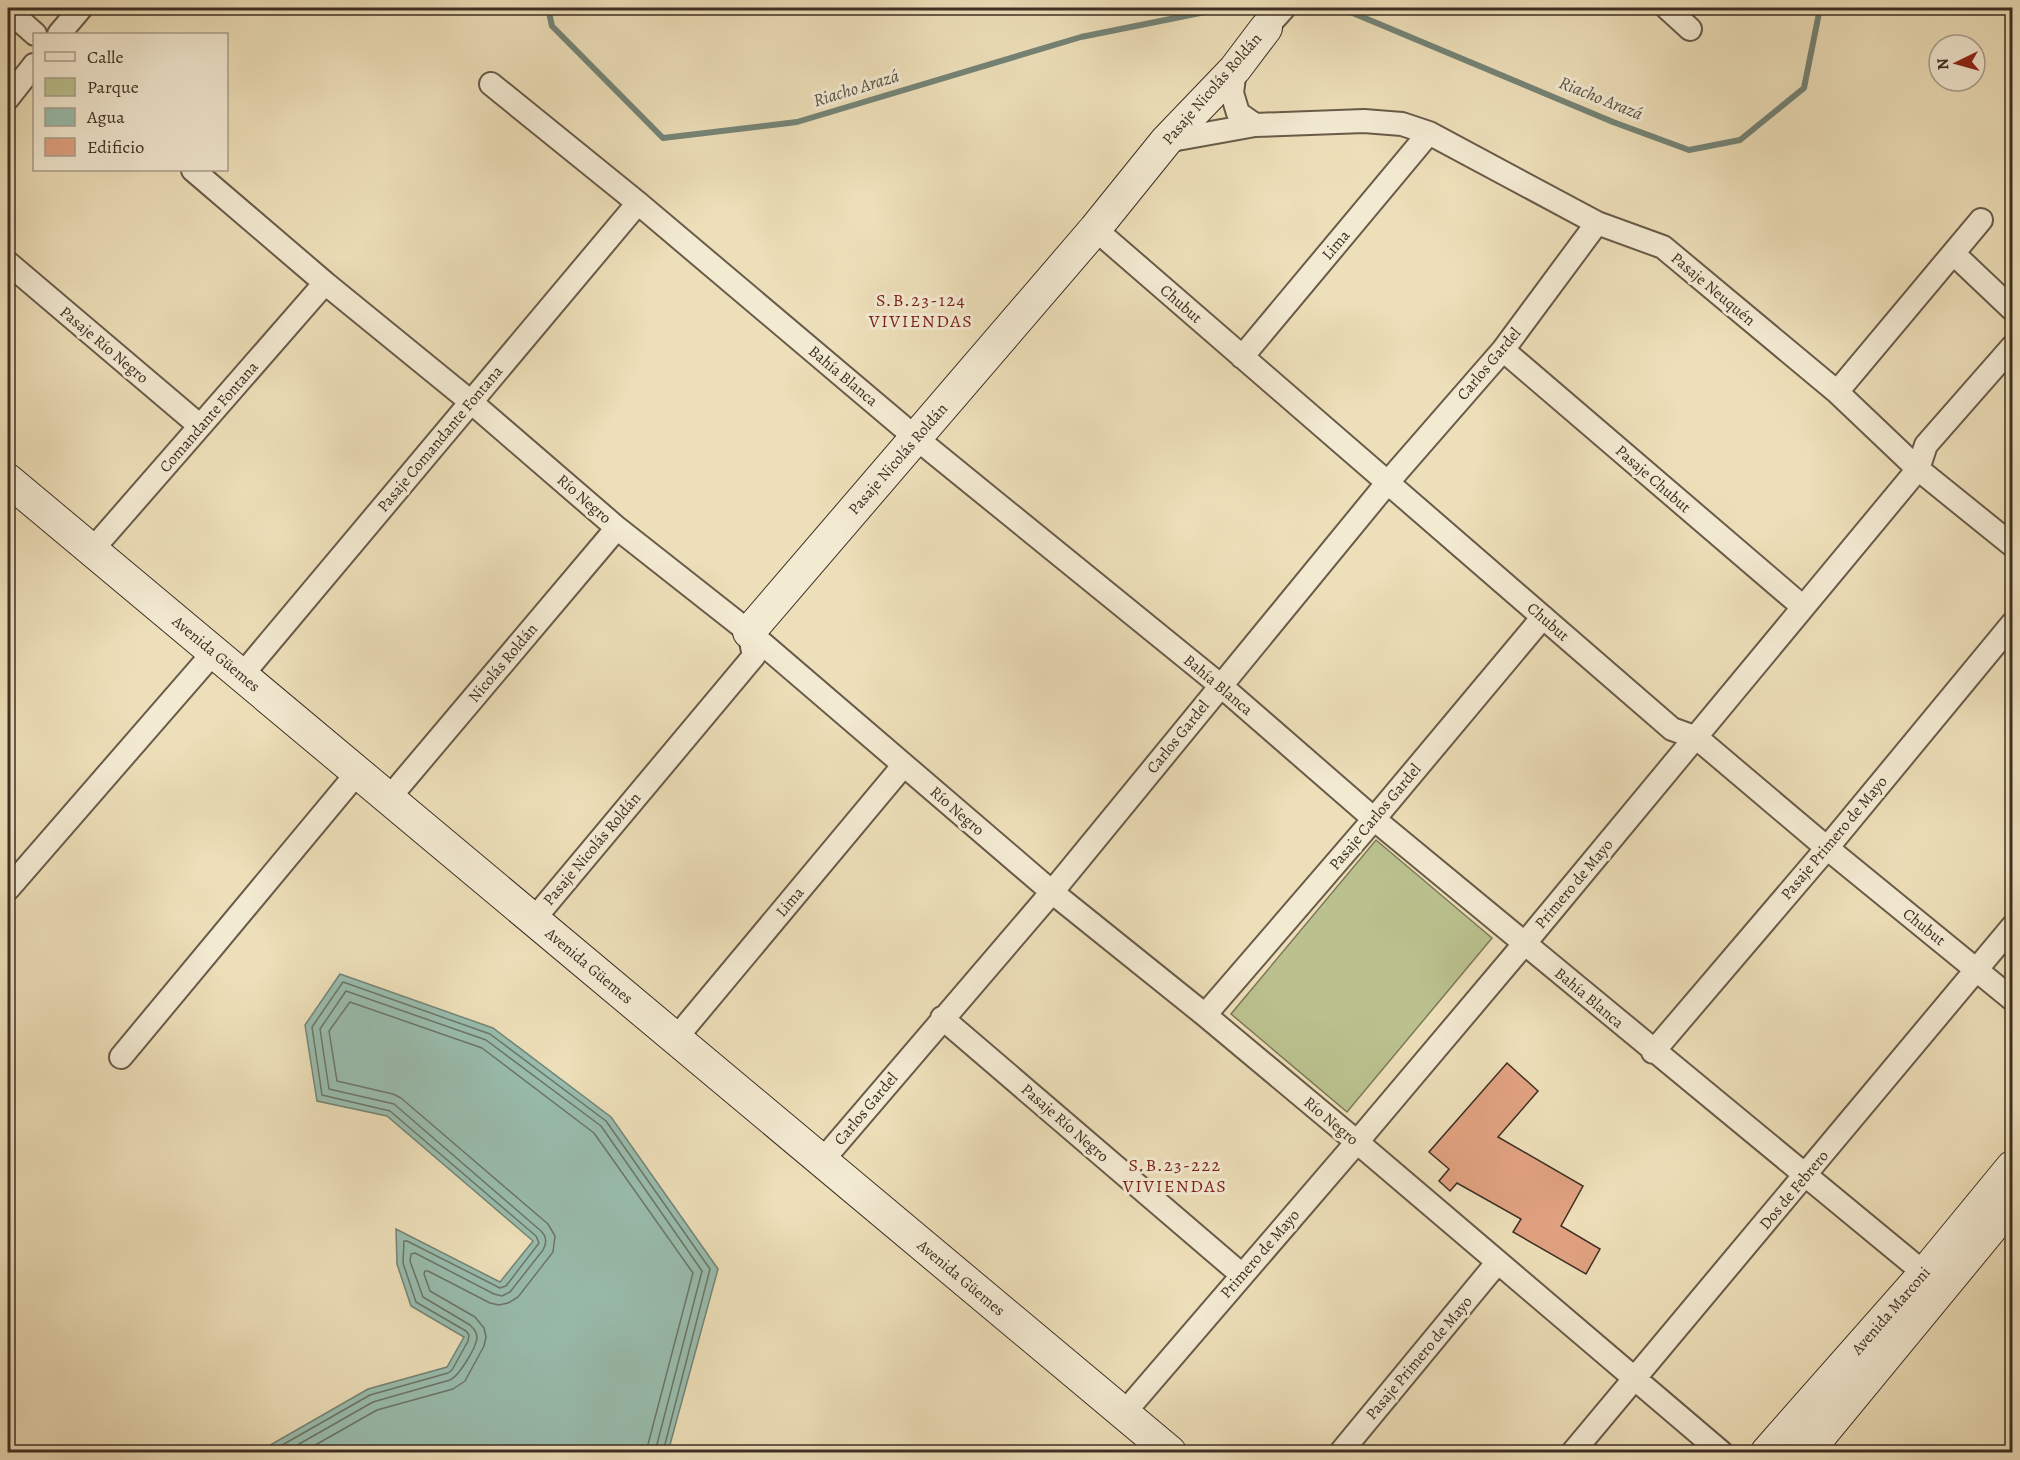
<svg xmlns="http://www.w3.org/2000/svg" width="2020" height="1460" font-family="Alegreya,serif">
<style>
.green{fill:#bac18e;stroke:#7c7859;stroke-width:1.5}
.water{fill:#99bdae;stroke:#748477;stroke-width:1.5}
.lines{fill:none;stroke-linecap:round;stroke-linejoin:round}
.shore{stroke:#6b7669;stroke-width:1.5}
.stream{stroke:#748477;stroke-width:6}
.building{fill:#e1a281;stroke:#3d2f24;stroke-width:1.5}
.street-casing{stroke:#695b49;stroke-width:26}
.secondary-casing{stroke:#3d2f24;stroke-width:34}
.street{stroke:#f3ead2;stroke-width:22}
.secondary{stroke:#f3ead2;stroke-width:32}
.labels{text-anchor:middle;dominant-baseline:central;stroke-width:6;stroke-linejoin:round;paint-order:stroke}
.street-label{font-size:16px;fill:#3d2f24;stroke:#f3ead2}
.water-label{font-size:18px;font-style:italic;fill:#545246;stroke:#f3ead2}
.neighbourhood-label{font-size:18px;letter-spacing:1.5px;fill:#7a1f14;stroke:#f3ead2}
</style>
<rect width="100%" height="100%" fill="#eddfb9"/>
<filter id="stains"><feTurbulence type="fractalNoise" baseFrequency=".00333" numOctaves="4"/><feColorMatrix values="0 0 0 0 .2 0 0 0 0 .09 0 0 0 0 .02 0 0 0 .5 -.17"/></filter>
<radialGradient id="worn" r=".72"><stop offset=".6" stop-color="#630" stop-opacity="0"/><stop offset="1" stop-color="#630" stop-opacity=".3"/></radialGradient>
<!-- green -->
<path class="green" d="M1376 840 1492 938 1347 1112 1231 1014Z"/>
<!-- water -->
<path class="water" d="M340 974 493 1028 611 1117 718 1269 668 1452H258L368 1389 447 1367 464 1337 411 1306 397 1264 396 1229 500 1282 533 1241 387 1116 317 1101 305 1025Z"/>
<g class="lines">
<!-- shore -->
<path class="shore" d="M270 1452 370 1395 448 1373 452 1370 468 1341 469 1335 466 1331 416 1302 403 1263 404 1241H407L500 1288 506 1286 539 1243 536 1236 390 1111 322 1095 312 1027 343 982 490 1034 606 1121 710 1269 663 1452
M285 1452 373 1402 450 1380C459 1376 476 1348 477 1338 477 1332 474 1329 470 1325L423 1297 410 1261 411 1254 415 1253 494 1294 502 1296 510 1292 543 1250C547 1243 547 1237 541 1231L394 1104 329 1089 320 1029 346 991 486 1040 601 1126 702 1271 655 1452
M303 1452 377 1410 453 1389 465 1381 484 1346 486 1337 484 1328 475 1317 430 1291 424 1274 425 1271H428L490 1303 499 1305 508 1303 518 1297 553 1252 555 1236 548 1224 401 1098 393 1094 337 1081 329 1031 350 1002 482 1048 594 1133 693 1273 646 1452"/>
<!-- stream -->
<path class="stream" d="M548 8 552 26 663 138 797 122 1081 37 1225 8
M1297 8 1348 11 1613 122 1689 150 1740 140 1804 88 1820 8"/>
</g>
<!-- building -->
<path class="building" d="M1507 1063 1538 1091 1498 1137 1583 1186 1561 1226 1600 1249 1586 1274 1513 1232 1521 1219 1457 1183 1450 1191 1439 1181 1449 1169 1429 1152Z"/>
<g class="lines">
<defs>
<path id="street" d="M1667 8 1690 29
M8 10 35 34
M1266 28 1284 8
M59 34 81 8
M1235 69 1232 93 1238 113 1255 125
M491 84 638 203 916 438 1220 685 1374 819 1935 1282
M8 98 34 65
M1166 141 1255 125 1364 121 1402 124 1429 133 1597 223 1663 247 1837 392 1918 469 2012 545
M193 170 325 283 471 402 617 528 749 632 1052 892 1205 1015 1357 1142 1721 1452
M1095 229 1672 729 1697 738 1827 848 2012 999
M1954 254 2012 309
M8 263 200 426
M1503 350 1803 607
M1242 357 1429 133
M1837 392 1981 220
M92 550 325 283
M242 675 638 203
M389 798 617 528
M8 889 214 652
M534 919 754 656 749 632
M1205 1015 1374 819 1543 617
M942 1018 1242 1275
M676 1038 903 766
M1653 1052 1827 848 2012 624
M121 1057 358 772
M821 1162 1052 892 1388 482 1503 350 1597 223
M1124 1413 1357 1142 1525 943 1918 469 1926 445 2012 347
M1341 1452 1497 1263
M1573 1452 2012 927"/>
<path id="secondary" d="M8 480 1170 1452
M749 632 1095 229 1166 141 1235 69 1266 28
M1767 1452 1924 1274 2012 1167
M1807 1452 2012 1203"/>
</defs>
<!-- street casing -->
<use href="#street" class="street-casing"/>
<!-- secondary casing -->
<use href="#secondary" class="secondary-casing"/>
<!-- street -->
<use href="#street" class="street"/>
<!-- secondary -->
<use href="#secondary" class="secondary"/>
</g>
<g class="labels">
<!-- street labels -->
<g class="street-label">
<text transform="translate(1212 89) rotate(-49)">Pasaje Nicolás Roldán</text>
<text transform="translate(1336 245) rotate(-50)">Lima</text>
<text transform="translate(1713 289) rotate(40)">Pasaje Neuquén</text>
<text transform="translate(1181 304) rotate(41)">Chubut</text>
<text transform="translate(104 345) rotate(40)">Pasaje Río Negro</text>
<text transform="translate(1489 364) rotate(-50)">Carlos Gardel</text>
<text transform="translate(843 376) rotate(40)">Bahía Blanca</text>
<text transform="translate(209 417) rotate(-49)">Comandante Fontana</text>
<text transform="translate(440 439) rotate(-50)">Pasaje Comandante Fontana</text>
<text transform="translate(898 459) rotate(-49)">Pasaje Nicolás Roldán</text>
<text transform="translate(1653 479) rotate(41)">Pasaje Chubut</text>
<text transform="translate(584 499) rotate(41)">Río Negro</text>
<text transform="translate(1548 622) rotate(41)">Chubut</text>
<text transform="translate(216 654) rotate(40)">Avenida Güemes</text>
<text transform="translate(503 663) rotate(-50)">Nicolás Roldán</text>
<text transform="translate(1218 685) rotate(40)">Bahía Blanca</text>
<text transform="translate(1178 737) rotate(-51)">Carlos Gardel</text>
<text transform="translate(957 811) rotate(41)">Río Negro</text>
<text transform="translate(1375 817) rotate(-50)">Pasaje Carlos Gardel</text>
<text transform="translate(1834 838) rotate(-50)">Pasaje Primero de Mayo</text>
<text transform="translate(592 849) rotate(-50)">Pasaje Nicolás Roldán</text>
<text transform="translate(1574 884) rotate(-50)">Primero de Mayo</text>
<text transform="translate(790 902) rotate(-50)">Lima</text>
<text transform="translate(1924 927) rotate(39)">Chubut</text>
<text transform="translate(589 966) rotate(40)">Avenida Güemes</text>
<text transform="translate(1589 998) rotate(40)">Bahía Blanca</text>
<text transform="translate(866 1109) rotate(-50)">Carlos Gardel</text>
<text transform="translate(1331 1121) rotate(40)">Río Negro</text>
<text transform="translate(1065 1123) rotate(41)">Pasaje Río Negro</text>
<text transform="translate(1794 1190) rotate(-50)">Dos de Febrero</text>
<text transform="translate(1260 1254) rotate(-49)">Primero de Mayo</text>
<text transform="translate(961 1278) rotate(40)">Avenida Güemes</text>
<text transform="translate(1891 1311) rotate(-49)">Avenida Marconi</text>
<text transform="translate(1419 1358) rotate(-50)">Pasaje Primero de Mayo</text>
</g>
<!-- water labels -->
<g class="water-label">
<text transform="translate(856 88) rotate(-17)">Riacho Arazá</text>
<text transform="translate(1601 98) rotate(22)">Riacho Arazá</text>
</g>
<!-- neighbourhood labels -->
<g class="neighbourhood-label">
<text x="921" y="300">S.B.23-124<tspan x="921" dy="21">VIVIENDAS</tspan></text>
<text x="1175" y="1165">S.B.23-222<tspan x="1175" dy="21">VIVIENDAS</tspan></text>
</g>
</g>
<!-- margin -->
<rect width="2020" height="1460" fill="none" stroke="#eddfb9" stroke-width="30"/>
<rect x="9" y="9" width="2002" height="1442" fill="none" stroke="#3d2f24" stroke-width="3"/>
<rect x="15" y="15" width="1990" height="1430" fill="none" stroke="#3d2f24" stroke-width="1.5"/>
<!-- legend -->
<rect x="33" y="33" width="195" height="138" fill="#f3ead2" stroke="#aa9f8c" stroke-width="1.5"/>
<rect x="45" y="52" width="30" height="9" fill="#f3ead2" stroke="#aa9f8c" stroke-width="1.5"/>
<text x="87" y="63" font-size="18" fill="#3d2f24">Calle</text>
<rect x="45" y="78" width="30" height="18" fill="#bac18e" stroke="#aa9f8c" stroke-width="1.5"/>
<text x="87" y="93" font-size="18" fill="#3d2f24">Parque</text>
<rect x="45" y="108" width="30" height="18" fill="#99bdae" stroke="#aa9f8c" stroke-width="1.5"/>
<text x="87" y="123" font-size="18" fill="#3d2f24">Agua</text>
<rect x="45" y="138" width="30" height="18" fill="#e1a281" stroke="#aa9f8c" stroke-width="1.5"/>
<text x="87" y="153" font-size="18" fill="#3d2f24">Edificio</text>
<!-- north arrow -->
<g transform="translate(1957 63) rotate(265)"><circle r="28" fill="#f3ead2" stroke="#aa9f8c" stroke-width="1.5"/>
<path d="M0-4.5L10 22L0 15L-10 22Z" fill="#8f2418"/>
<text y="-9" font-size="16" font-weight="bold" text-anchor="middle" fill="#3d2f24">N</text>
</g>
<rect width="100%" height="100%" filter="url(#stains)"/>
<rect width="100%" height="100%" fill="url(#worn)"/>
</svg>
